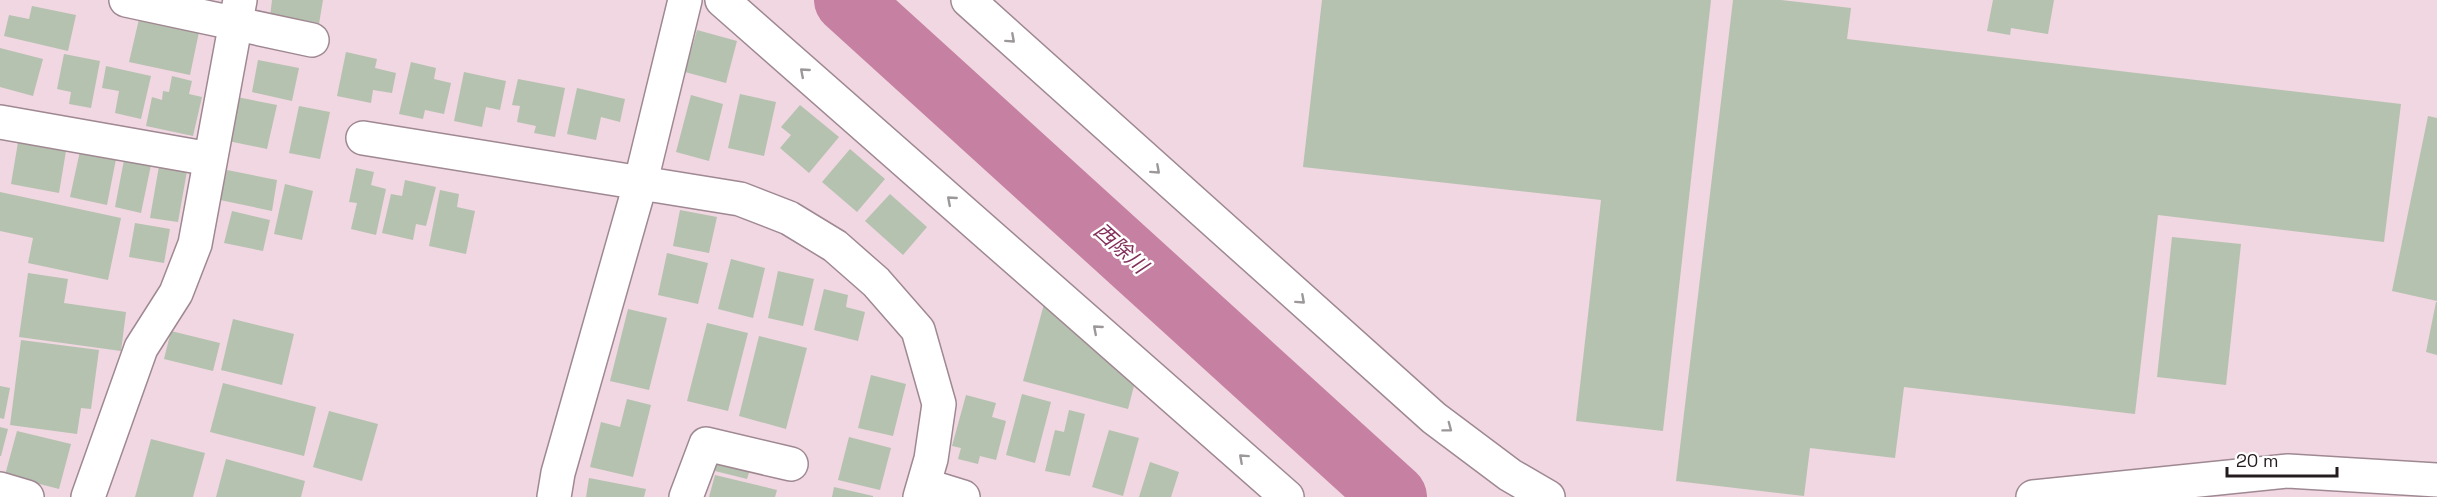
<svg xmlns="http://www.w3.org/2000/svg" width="2437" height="497" font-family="'Space Grotesk','Noto Sans JP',sans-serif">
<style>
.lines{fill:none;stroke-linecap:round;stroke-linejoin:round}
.river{stroke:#c680a1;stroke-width:66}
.building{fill:#b5c2af}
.minor-casing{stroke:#9f8892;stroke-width:36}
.minor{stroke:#fff;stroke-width:33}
.oneway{stroke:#9c989a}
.labels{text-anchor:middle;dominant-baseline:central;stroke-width:5;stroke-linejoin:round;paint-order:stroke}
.water-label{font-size:21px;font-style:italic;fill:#842f5c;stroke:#fff}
</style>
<rect width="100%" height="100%" fill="#f0d7e2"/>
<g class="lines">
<!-- river -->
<path class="river" d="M847 0 1394 497"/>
</g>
<!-- building -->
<path class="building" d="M272 0H323L319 24 270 17Z
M1322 0H1711L1663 431 1576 421 1601 200 1303 167Z
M1733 0H1781L1851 8 1847 39 2401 104 2384 242 2158 215 2135 414 1904 387 1895 458 1810 448 1804 496 1676 481Z
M1993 0H2054L2048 34 2011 28 2010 35 1987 31Z
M32 6 76 15 68 51 4 36 9 15 29 19Z
M139 19 199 32 190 75 129 62Z
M697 30 737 41 726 83 685 72Z
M0 48 43 59 33 96 0 87Z
M346 52 377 59 375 68 396 73 392 93 373 90 371 103 337 96Z
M64 54 100 61 91 108 69 104 71 92 57 89Z
M258 60 299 68 292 101 252 92Z
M411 62 436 68 434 79 451 83 444 114 425 110 423 119 399 114Z
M106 66 151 76 141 119 115 113 119 91 102 88Z
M464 72 506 81 500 110 486 107 482 127 454 121Z
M172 76 192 81 189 94 202 97 193 136 146 126 152 97 162 100 163 91 169 92Z
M518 79 565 88 555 137 534 133 536 126 517 122 520 106 512 105Z
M577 88 625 99 620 122 601 117 596 140 567 134Z
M740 94 776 102 764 156 728 148Z
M691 95 723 104 709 161 676 152Z
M237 97 277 105 267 149 228 141Z
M800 105 839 137 809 173 780 148 791 135 781 127Z
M299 106 330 112 320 159 289 153Z
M2428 116 2437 118V301L2392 291Z
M19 136 67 145 59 193 11 184Z
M850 149 885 179 857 212 822 182Z
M80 151 116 159 107 205 70 197Z
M124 160 151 165 141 213 115 207Z
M159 166 187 171 178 222 150 218Z
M356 168 374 172 371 185 386 189 376 235 351 229 357 203 349 202Z
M227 170 277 180 272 211 220 200Z
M405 180 436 187 426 226 416 224 413 240 382 233 391 194 402 196Z
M285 184 313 191 302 240 274 234Z
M440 190 459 194 457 207 475 211 466 254 429 246Z
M0 192 121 218 108 280 28 263 33 238 0 231Z
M890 194 927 227 903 255 865 221Z
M680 210 717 217 709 253 673 246Z
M232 211 270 220 263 251 224 243Z
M135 223 170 229 164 263 129 257Z
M2172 237 2241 244 2226 385 2157 377Z
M667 253 708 263 698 304 658 295Z
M731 259 765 268 753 318 718 309Z
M778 271 814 279 803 326 768 318Z
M28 273 68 279 64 303 126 312 121 351 19 337Z
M824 289 848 295 846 307 865 312 858 341 814 330Z
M2436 302H2437V355L2426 352Z
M1044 304 1135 382 1128 409 1023 381Z
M628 309 667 318 649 390 610 381Z
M233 319 294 334 282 385 221 370Z
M707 323 748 333 728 411 687 401Z
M171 331 220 343 213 371 164 359Z
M759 336 807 348 786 429 739 416Z
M21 340 99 350 91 409 81 408 77 434 10 425Z
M871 375 906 384 893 436 858 428Z
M223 383 316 407 304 456 210 432Z
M0 386 10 388 4 419 0 418Z
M1022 394 1051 402 1035 463 1006 455Z
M966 395 996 403 992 417 1006 421 996 460 980 456 978 464 958 459 961 448 952 446Z
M627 399 651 405 633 477 590 467 601 422 620 427Z
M1069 410 1085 414 1070 476 1045 471 1055 430 1064 432Z
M329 411 378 424 362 481 313 467Z
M0 427 8 429 1 456H0Z
M1109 430 1139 438 1123 496 1092 487Z
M17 431 71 444 59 489 5 475Z
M849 437 891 448 880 490 838 480Z
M151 439 205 453 193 497H135Z
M718 458 751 466 747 479 715 471Z
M226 459 305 481 301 497H216Z
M1150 462 1179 472 1171 497H1139Z
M715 475 777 490 775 497H709Z
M589 478 646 489 644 497H586Z
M834 487 873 496V497H832Z"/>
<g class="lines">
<defs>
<path id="minor" d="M126 0 312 40
M722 0 1287 497
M968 0 1434 418 1510 475 1548 497
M0 122 210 159
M363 138 740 199 789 218 835 246 876 282 918 330 939 404 931 459 920 497
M924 485 963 497
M0 489 27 497
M88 497 141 348 176 293 195 244 240 0
M554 497 558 473 641 181 685 0
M686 497 706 444 791 464
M2033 497 2288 471 2437 480"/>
</defs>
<!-- minor casing -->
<use href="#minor" class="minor-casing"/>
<!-- minor -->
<use href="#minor" class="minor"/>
</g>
<!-- one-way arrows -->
<defs><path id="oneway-chevron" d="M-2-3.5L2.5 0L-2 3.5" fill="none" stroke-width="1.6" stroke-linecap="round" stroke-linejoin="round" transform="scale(1.5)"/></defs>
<g class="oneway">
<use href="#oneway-chevron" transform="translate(1011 39) rotate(42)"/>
<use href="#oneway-chevron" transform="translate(804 72) rotate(-139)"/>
<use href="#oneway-chevron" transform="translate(1156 170) rotate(42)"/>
<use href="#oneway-chevron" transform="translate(951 200) rotate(-139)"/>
<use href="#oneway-chevron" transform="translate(1301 300) rotate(42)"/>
<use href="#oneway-chevron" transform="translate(1097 329) rotate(-139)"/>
<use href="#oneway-chevron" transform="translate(1448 428) rotate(37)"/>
<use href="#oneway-chevron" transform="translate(1243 458) rotate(-138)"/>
</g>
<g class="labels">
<!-- water labels -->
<g class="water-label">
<text transform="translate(1121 248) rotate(42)">西除川</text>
</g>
</g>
<!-- scale -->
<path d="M2227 467v9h110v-9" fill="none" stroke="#241b1f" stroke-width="3"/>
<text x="2236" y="467" font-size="18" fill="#241b1f" stroke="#ffffff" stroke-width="4.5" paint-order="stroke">20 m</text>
</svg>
